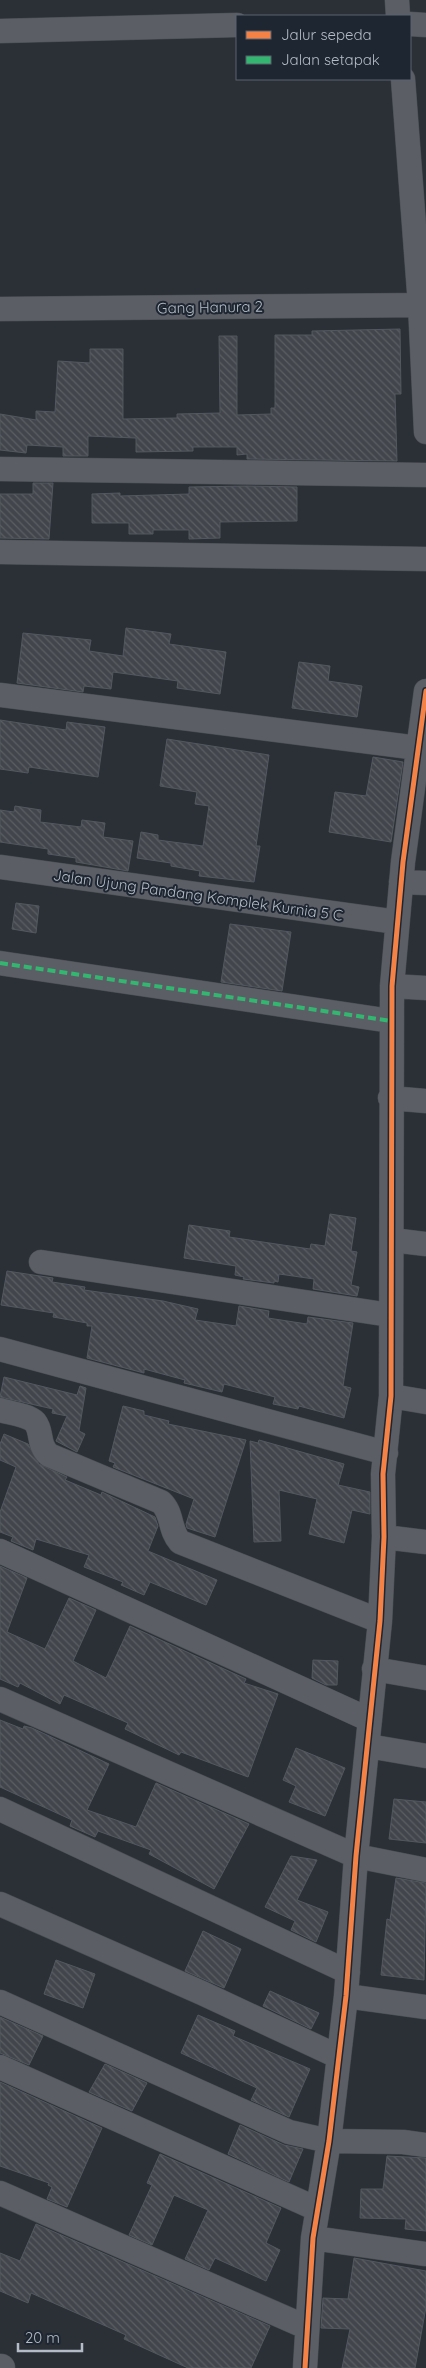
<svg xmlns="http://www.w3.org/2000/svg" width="426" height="2368" font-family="Quicksand,sans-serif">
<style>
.building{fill:url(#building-back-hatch);stroke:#53575f}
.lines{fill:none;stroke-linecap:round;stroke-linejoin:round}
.minor-casing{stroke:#484c52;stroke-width:25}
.tertiary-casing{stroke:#484c52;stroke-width:29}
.minor{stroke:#5b5e65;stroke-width:24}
.tertiary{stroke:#5b5e65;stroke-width:28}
.quiet{stroke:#33b770;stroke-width:4;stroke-dasharray:8 4;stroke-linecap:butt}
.cycleway-casing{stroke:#1e2632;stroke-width:8}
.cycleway{stroke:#f48246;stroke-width:5}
.labels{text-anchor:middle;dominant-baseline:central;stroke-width:4;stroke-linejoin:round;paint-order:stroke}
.street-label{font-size:15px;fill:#b5bcc8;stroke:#1e2632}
</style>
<defs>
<pattern id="building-back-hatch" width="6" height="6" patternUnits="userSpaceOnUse" patternTransform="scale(1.25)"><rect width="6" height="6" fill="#42464c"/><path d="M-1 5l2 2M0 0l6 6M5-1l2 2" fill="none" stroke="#5b5f64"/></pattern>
</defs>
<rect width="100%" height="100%" fill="#2b3037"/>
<!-- building -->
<path class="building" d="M400 329 401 394H395L397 461 247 459V454L237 455V447H193V451L136 452V438L88 436V456H63V447L27 445 26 453 0 450V414L36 420V411L55 412 58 361 90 363V349H123V419L177 418V414L220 413 219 336H237V415L271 414V408H275V335H312V331Z
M33 483H53L49 539 0 538V494H33Z
M247 486 297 487V521L220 522V538L189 539V530H153V534H129V523H92V494L120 493V496L189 494V487Z
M126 628 171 634 169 644 226 652 220 694 177 688 178 681 113 672 111 689 84 686 83 692 17 683 23 633 91 640 89 651 123 656Z
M299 662 330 666 328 681 362 686 357 717 292 708Z
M0 720 66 730 67 722 105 727 98 777 29 767 28 773 0 769Z
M167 739 269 755 256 846H260L254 882 199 876 200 871 171 866V863L137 858 141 832 158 835V840L203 846 209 806 195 804 197 792 160 786Z
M373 757 403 762 391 842 329 832 335 792 366 796Z
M15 806 41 810 40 822 81 827 82 820 105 823 103 837 133 841 128 871 76 862V858L48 854V849L0 842V810L14 812Z
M16 903 39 906 36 933 12 929Z
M230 924 291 932 282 991 221 982Z
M330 1214 356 1218 351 1251 357 1252 351 1285 359 1287 357 1296 313 1289 314 1279 279 1274 278 1282 274 1281V1283L243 1279 244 1277 235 1275 236 1266 184 1258 189 1225 230 1231 229 1237 310 1249 311 1244 325 1246Z
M7 1271 53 1278 52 1282 85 1287 84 1290 163 1301 198 1309 195 1320 236 1326 239 1306 269 1311 268 1318 307 1324 308 1317 353 1323 343 1386 351 1388 344 1418 299 1406 298 1409 273 1404 275 1397 224 1384 222 1392 184 1383 185 1380 144 1369V1373L87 1358 92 1326H87V1323L53 1317 54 1313 1 1305Z
M4 1377 77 1395 80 1386 86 1388 79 1431 85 1434 77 1452 56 1441 67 1416 52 1413 53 1409 0 1397Z
M123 1406 144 1411V1415L169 1421 168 1424 246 1440 215 1537 187 1528 186 1524 194 1499 113 1467 115 1463 109 1461Z
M4 1434 28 1444 39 1464 67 1477 65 1480 101 1495 102 1492 155 1517 158 1526 148 1551 217 1580 206 1605 150 1582 144 1595 121 1585 123 1582 84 1567 89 1555 36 1539 33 1550 11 1541 13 1537 0 1532V1512L16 1467 0 1460V1444Z
M259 1440 344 1464 338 1485 370 1492V1514L352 1510 344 1543 309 1534 317 1499 279 1490 281 1541 254 1542 250 1441 258 1443Z
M0 1566 27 1578 7 1632 45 1649 69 1598 96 1610 73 1661 106 1678 130 1626 246 1679 244 1683 278 1694 248 1777 181 1752 179 1755 125 1729 128 1723 64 1695 60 1704 20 1683 18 1687 0 1679Z
M313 1660 338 1661 337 1685H326L312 1678Z
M0 1720 23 1729 24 1726 32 1728 109 1764 87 1810 136 1827 156 1783 249 1824 214 1889 149 1854 151 1850 98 1831 95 1837 70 1826 72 1820 0 1787Z
M296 1748 345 1768 325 1816 289 1802 296 1786 283 1780Z
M394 1799 426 1802V1843L389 1839Z
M291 1856 317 1860 297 1900 328 1912 316 1942 291 1930 295 1921 265 1907Z
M396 1878 426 1883 424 1980 381 1975 387 1919 390 1920Z
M203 1931 241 1949 224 1988 185 1971Z
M56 1960 95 1974 83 2008 44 1994Z
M270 1991 319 2013 311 2029 263 2006Z
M198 2015 235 2031 233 2036 310 2069 289 2117 251 2100 257 2088 181 2053Z
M0 2017 43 2036 29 2065 0 2053Z
M105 2064 147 2083 132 2111 89 2092Z
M0 2082 102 2128 67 2207 47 2199 52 2187 48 2185 49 2183 0 2166Z
M240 2125 284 2145 303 2149 289 2182 228 2154Z
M160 2154 281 2208 266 2243 280 2250 266 2281 215 2258 209 2270 185 2259 208 2210 174 2195 152 2245 129 2235 152 2185 147 2183Z
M387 2156 426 2158V2231L405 2229 406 2219 360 2218 361 2189H383Z
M36 2224 270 2326 251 2368H188L124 2339 126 2335 31 2293 28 2303 0 2291V2253L20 2261Z
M354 2258 426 2271V2307L415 2368H342L350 2329 321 2328 323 2298 348 2299Z"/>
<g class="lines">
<defs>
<path id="minor" d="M397 0 398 16
M410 24 426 25
M0 31 237 25
M403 79 420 305 426 432
M0 309 426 305
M0 469 426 475
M0 552 426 559
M0 695 418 748
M0 867 397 922
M401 882 426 883
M0 963 391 1021
M392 986 426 988
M390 1098 426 1101
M392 1240 426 1244
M41 1262 390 1315
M0 1349 386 1453
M391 1396 426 1402
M0 1410C10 1413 28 1415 35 1422 43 1432 37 1444 49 1455L161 1502C173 1513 169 1530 180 1542L380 1621
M384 1537 426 1542
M0 1551 370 1720
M374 1669 426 1678
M0 1699 356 1856 426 1870
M368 1746 426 1756
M0 1809 348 1972
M0 1904 202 1993 339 2057
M346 1996 426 2007
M0 2002 289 2132 329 2141 403 2142 426 2145
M0 2067 317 2209
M0 2193 306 2327
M313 2238 426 2254
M305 2368 313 2238 329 2141 346 1996 356 1856 380 1621 384 1537 383 1474 391 1396 392 986 403 862 426 691"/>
<path id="tertiary" d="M0 2368H1"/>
</defs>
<!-- minor casing -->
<use href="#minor" class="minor-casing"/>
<!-- tertiary casing -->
<use href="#tertiary" class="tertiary-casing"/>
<!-- minor -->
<use href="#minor" class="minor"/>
<!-- tertiary -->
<use href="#tertiary" class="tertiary"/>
<!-- quiet -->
<path class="quiet" d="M0 963 391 1021"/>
<defs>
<path id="cycleway" d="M305 2368 313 2238 329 2141 346 1996 356 1856 380 1621 384 1537 383 1474 391 1396 392 986 403 862 426 691"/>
</defs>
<!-- cycleway casing -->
<use href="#cycleway" class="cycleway-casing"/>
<!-- cycleway -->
<use href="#cycleway" class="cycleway"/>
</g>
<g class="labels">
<!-- street labels -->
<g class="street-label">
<text transform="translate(210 307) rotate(-1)">Gang Hanura 2</text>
<text transform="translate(198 895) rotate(8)">Jalan Ujung Pandang Komplek Kurnia 5 C</text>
</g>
</g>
<!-- legend -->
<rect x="236" y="15" width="175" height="65" fill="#1e2632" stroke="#5a626e"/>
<rect x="246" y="31" width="25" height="8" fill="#f48246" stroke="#5a626e"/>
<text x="281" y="40" font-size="15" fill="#b5bcc8">Jalur sepeda</text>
<rect x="246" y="56" width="25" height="8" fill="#33b770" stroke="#5a626e"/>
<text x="281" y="65" font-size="15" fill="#b5bcc8">Jalan setapak</text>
<!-- scale -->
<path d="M18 2343v8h64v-8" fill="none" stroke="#b5bcc8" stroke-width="2.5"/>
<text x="25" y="2343" font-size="15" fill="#b5bcc8" stroke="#1e2632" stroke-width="4" paint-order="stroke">20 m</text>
</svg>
